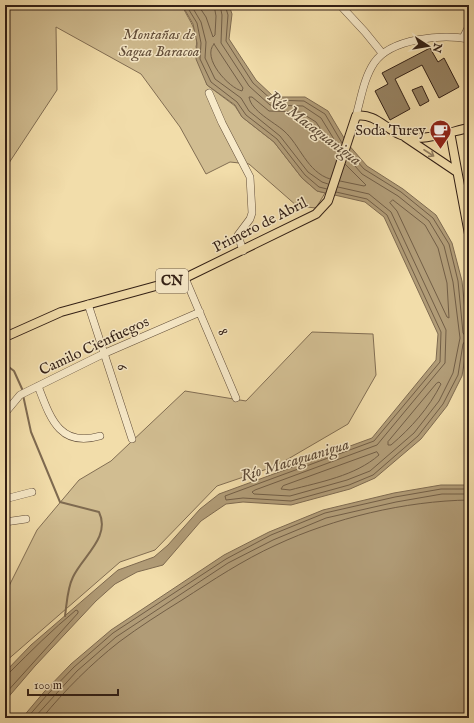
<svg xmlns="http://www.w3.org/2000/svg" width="474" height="723" font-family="'IM FELL English',serif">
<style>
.green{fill:#d1bd91;stroke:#826e53}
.water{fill:#b19c77;stroke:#7e6a50}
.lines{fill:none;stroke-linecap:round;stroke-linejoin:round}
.shore{stroke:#725e46;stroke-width:1}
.stream{stroke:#7e6a50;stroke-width:2}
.building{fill:#968262;stroke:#321f15}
.minor-casing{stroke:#624e3a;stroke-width:8}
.major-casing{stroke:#321f15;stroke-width:10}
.minor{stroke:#f7e9c8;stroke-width:7}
.major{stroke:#f2ddaa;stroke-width:8}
.oneway{stroke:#927e60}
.labels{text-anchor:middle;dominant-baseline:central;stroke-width:3;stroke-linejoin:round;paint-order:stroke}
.shield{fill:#f7e9c8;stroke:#6d5c4b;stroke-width:1}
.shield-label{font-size:14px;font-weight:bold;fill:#321f15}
.park-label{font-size:15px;font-style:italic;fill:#624e3a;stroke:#f7e9c8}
.poi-label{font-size:15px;fill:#321f15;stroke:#f7e9c8;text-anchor:end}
.street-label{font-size:15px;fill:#321f15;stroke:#f7e9c8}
.water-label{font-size:16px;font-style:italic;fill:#5e4b37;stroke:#f7e9c8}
</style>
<rect width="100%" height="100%" fill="#f2ddaa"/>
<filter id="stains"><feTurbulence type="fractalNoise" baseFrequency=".005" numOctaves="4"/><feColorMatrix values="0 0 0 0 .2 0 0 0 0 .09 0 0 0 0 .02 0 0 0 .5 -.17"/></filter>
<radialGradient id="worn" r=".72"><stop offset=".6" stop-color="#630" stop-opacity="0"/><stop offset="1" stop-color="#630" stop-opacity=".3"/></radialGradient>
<!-- green -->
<path class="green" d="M5 5H182C187 18 200 32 196 47L207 85 235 106 242 117 274 142 302 178 317 191 325 193 316 208 297 206 249 164 230 162 206 174 180 127 141 74 56 27 57 90 5 169Z
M312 332 373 334 376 375 348 424 276 466 217 486 155 550 120 562 5 662V594L37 530 79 480 111 461 185 391 246 401Z"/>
<!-- water -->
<path class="water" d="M182 5H229L232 14 229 39 256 80 274 97H305L328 111 347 143 367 166 403 189 436 215 452 243 462 281 468 340 462 376 447 406 421 439 375 478 350 489 291 505 243 502 226 504 201 521 163 565 137 572 115 584 96 601 35 666 5 701V672L31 645 118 570 154 557 168 545 200 509 219 494 372 438 436 360 438 334 384 217 365 202 317 191 302 178 274 142 242 117 235 105 207 85 196 59 197 43 193 24Z
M441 485H469V718H22L44 692 71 664 111 630 224 555 269 532 323 510 394 493Z"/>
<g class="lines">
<!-- shore -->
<path class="shore" d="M186 5 197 23 201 43 200 59 211 82 237 102 246 115 277 139 305 175 319 187 327 189
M191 5 201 22 206 42 205 58 215 79 241 98 249 111 280 136 308 172 322 182 328 184
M198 5 206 17 213 37 215 35 216 16 214 5
M220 5 222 15 221 43 249 86 270 105 303 106 321 118 340 149
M225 5 228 15 226 41 253 83 272 100 304 101 325 114 342 143
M214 44 243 88 242 91C229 88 201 58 214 44Z
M330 179C307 172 300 145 284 131 274 122 251 111 249 97H252L269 111 300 112 316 122 338 155
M340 181 364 186 366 185 345 164
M338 187 369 194 391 212 446 330 445 363 377 445 255 490 252 492 254 494 290 496 347 480 370 471 414 433 439 401 453 373 460 338 453 282 444 246 429 221 398 196 362 174 348 158
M336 192 367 199 387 215 441 332 440 362 374 441 225 496 226 500 243 498 291 501 349 485 373 475 418 436 443 404 458 375 463 344 467 338 463 333 458 281 449 244 433 218 401 192 364 169 349 152
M393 200 425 225 438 248 447 283 449 318 447 317 397 211 390 203Z
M437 383 439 382 441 384C429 408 411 428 391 445H388V442Z
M377 452 379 455C355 476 320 482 290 490L281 489 283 486Z
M5 675 9 673C31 651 52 630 76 610L78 611V613L5 694
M27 718 47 695 74 667 113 633 226 559 271 535 325 513 395 497 441 489H469
M34 718 77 671 116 637 228 563 273 540 326 518 396 502 442 494H469
M42 718C65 690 91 664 119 642 139 627 161 613 182 600 213 580 243 560 276 545 334 518 405 501 469 500"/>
<!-- stream -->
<path class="stream" d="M5 364 14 371 23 391
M23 395 31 432 60 502 99 512C111 537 83 556 73 577 67 589 67 603 65 616"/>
</g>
<!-- building -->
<path class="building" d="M430 48 438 62 444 58 459 87 439 98 422 65 395 79 410 109 390 120 375 91 388 84 382 73Z
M422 86 429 101 420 106 412 90Z"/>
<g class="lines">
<defs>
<path id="minor" d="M340 5 365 32 382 53
M463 38 469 26
M209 93 222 123 250 177 252 213 250 219 238 235 243 251
M356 116C361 98 364 78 374 63 391 38 442 34 469 39
M185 278 236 398
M88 304 132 439
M38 386C50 417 59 448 100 436
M5 413 20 395 28 391 103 354 200 312
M5 499 32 492
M5 522 26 519"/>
<path id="major" d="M450 132 469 234
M405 137 457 172
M5 337 61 312 185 278 316 214 328 201 356 116C375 113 384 128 401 135 421 143 449 132 469 128"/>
</defs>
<!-- minor casing -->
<use href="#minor" class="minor-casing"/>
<!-- major casing -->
<use href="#major" class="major-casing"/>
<!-- minor -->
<use href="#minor" class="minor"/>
<!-- major -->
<use href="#major" class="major"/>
</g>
<!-- one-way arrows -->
<defs><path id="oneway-shaft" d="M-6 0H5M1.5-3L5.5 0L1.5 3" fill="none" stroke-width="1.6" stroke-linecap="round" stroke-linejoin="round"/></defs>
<use class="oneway" href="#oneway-shaft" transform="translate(429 153) rotate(33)"/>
<!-- icons -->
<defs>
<symbol id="cafe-pin" viewBox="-11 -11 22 30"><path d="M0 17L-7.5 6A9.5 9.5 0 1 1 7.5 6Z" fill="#8f2418" stroke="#f7e9c8"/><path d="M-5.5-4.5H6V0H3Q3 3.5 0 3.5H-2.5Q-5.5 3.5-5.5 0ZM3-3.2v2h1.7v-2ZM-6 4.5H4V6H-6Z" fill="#fff"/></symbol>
</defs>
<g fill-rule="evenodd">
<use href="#cafe-pin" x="428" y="118" width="25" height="34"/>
</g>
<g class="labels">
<!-- shield labels -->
<rect class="shield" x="156" y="269" width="32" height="24" rx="3"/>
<g class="shield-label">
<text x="172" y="281">CN</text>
</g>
<!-- park labels -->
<g class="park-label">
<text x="159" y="34">Montañas de<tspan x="159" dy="17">Sagua Baracoa</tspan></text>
</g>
<!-- poi labels -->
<g class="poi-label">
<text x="426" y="130">Soda Turey</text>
</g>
<!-- street labels -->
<g class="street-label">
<text transform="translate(260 225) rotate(-27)">Primero de Abril</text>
<text transform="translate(223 332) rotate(67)">8</text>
<text transform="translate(94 346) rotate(-25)">Camilo Cienfuegos</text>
<text transform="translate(122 367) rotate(70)">6</text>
</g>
<!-- water labels -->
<g class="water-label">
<text transform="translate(314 129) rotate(37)">Río Macaguanigua</text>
<text transform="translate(295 461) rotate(-17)">Río Macaguanigua</text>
</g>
</g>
<!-- margin -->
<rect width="474" height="723" fill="none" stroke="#f2ddaa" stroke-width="20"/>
<rect x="6" y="6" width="462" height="711" fill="none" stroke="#321f15" stroke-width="2"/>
<rect x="10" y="10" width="454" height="703" fill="none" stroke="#321f15"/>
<!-- north arrow -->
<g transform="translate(428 46) rotate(102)" stroke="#f7e9c8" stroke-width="3" paint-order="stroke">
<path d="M0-3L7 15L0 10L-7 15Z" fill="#321f15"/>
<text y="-6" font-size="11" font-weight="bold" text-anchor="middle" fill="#321f15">N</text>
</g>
<!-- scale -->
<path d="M28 689v6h90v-6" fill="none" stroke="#321f15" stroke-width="2"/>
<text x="34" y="689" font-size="12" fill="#321f15" stroke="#f7e9c8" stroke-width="3" paint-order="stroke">100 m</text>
<rect width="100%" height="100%" filter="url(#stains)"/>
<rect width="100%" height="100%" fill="url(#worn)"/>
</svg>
